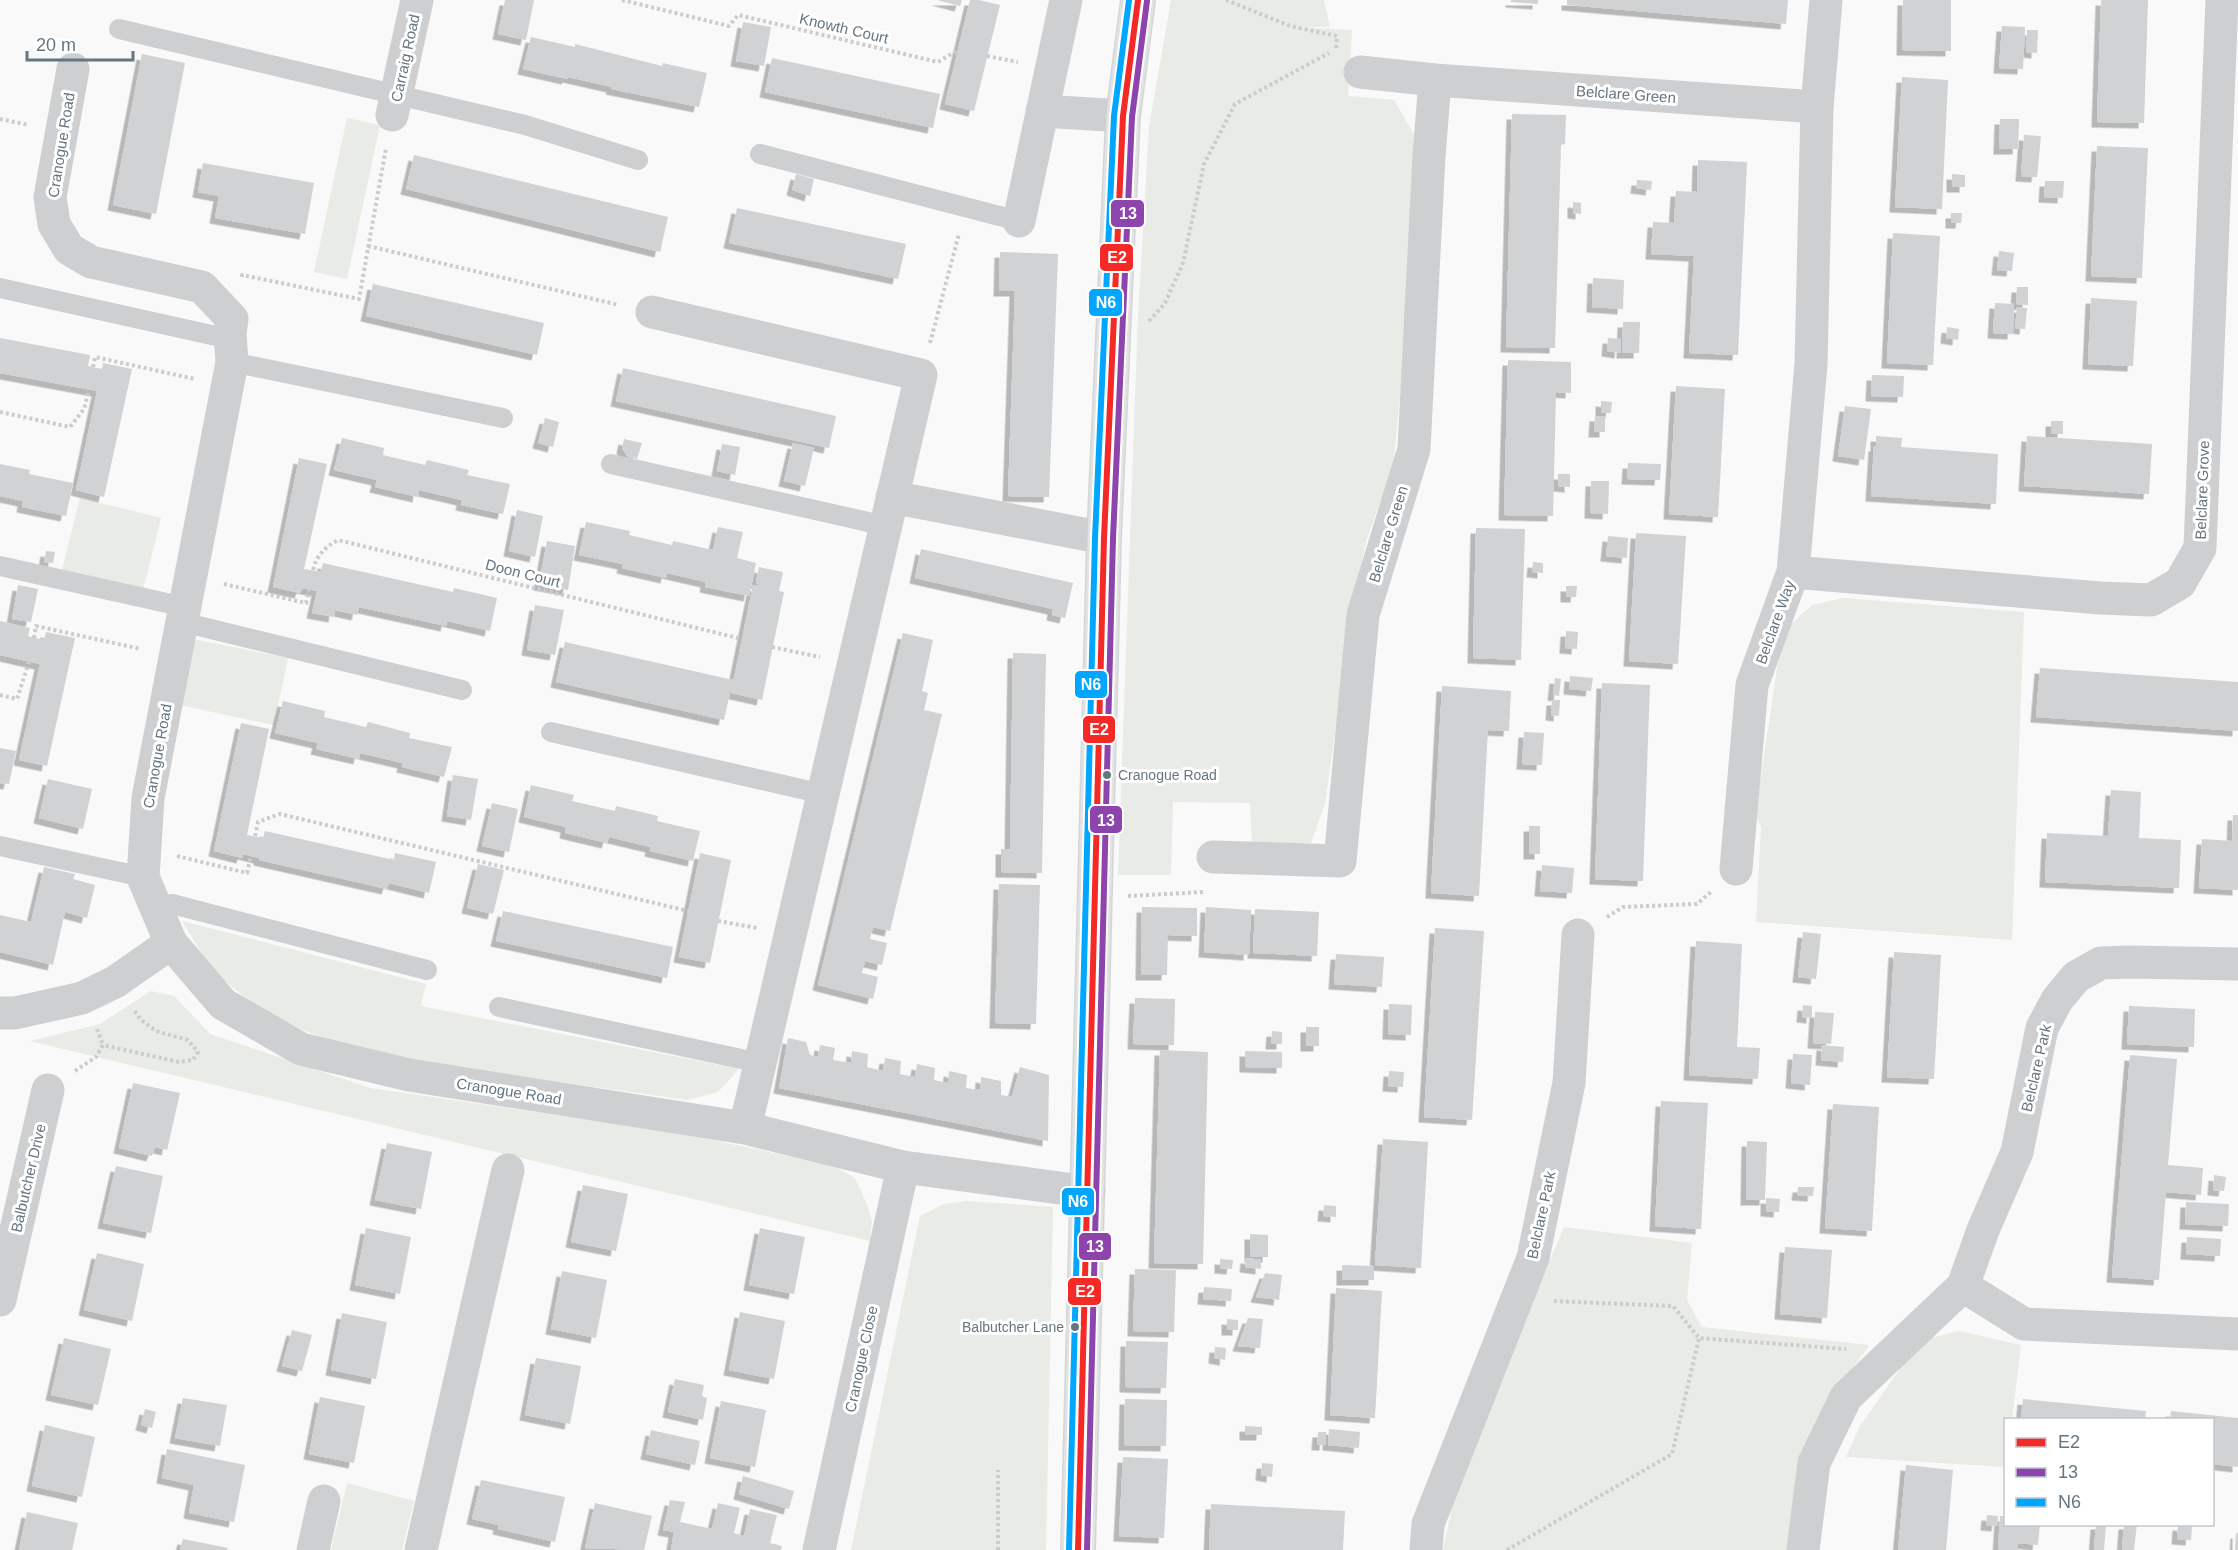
<svg xmlns="http://www.w3.org/2000/svg" width="2238" height="1550" font-family="Helvetica,sans-serif">
<style>
.green{fill:#e8ebe6}
.building{fill:#d0d2d3;filter:url(#shadow)}
.lines{fill:none;stroke-linecap:round;stroke-linejoin:round}
.secondary-casing{stroke:#d5d6d7;stroke-width:36}
.path{stroke:#cbcccd;stroke-width:4;stroke-dasharray:3 3;stroke-linecap:butt}
.lane{stroke:#cecfd0;stroke-width:20}
.street{stroke:#cecfd0;stroke-width:33}
.secondary{stroke:#e1e2e2;stroke-width:33}
.bus-1-casing{stroke:#fff;stroke-width:10}
.bus-2-casing{stroke:#fff;stroke-width:10}
.bus-3-casing{stroke:#fff;stroke-width:10}
.bus-1{stroke:#f52a26;stroke-width:6}
.bus-2{stroke:#8e44ad;stroke-width:6}
.bus-3{stroke:#00a6ff;stroke-width:6}
.bus-dot{fill:#657683;stroke:#fff;stroke-width:2}
.labels{text-anchor:middle;dominant-baseline:central;stroke-width:6;stroke-linejoin:round;paint-order:stroke}
.bus-label{font-size:14px;fill:#657683;stroke:#fff;text-anchor:start}
.street-label{font-size:15px;fill:#657683;stroke:#fff}
.line-badge{stroke:#fff;stroke-width:2}
.badge-label{font-size:16px;text-anchor:middle;font-weight:bold;fill:#fff}
</style>
<defs>
<filter id="shadow"><feDropShadow dx="-5.5" dy="5.5" stdDeviation="0" flood-color="#0004"/></filter>
</defs>
<rect width="100%" height="100%" fill="#f9f9f9"/>
<!-- green -->
<path class="green" d="M1171 0H1324L1330 27H1297L1352 30 1348 96 1394 100 1416 138 1411 280 1393 468 1366 541 1354 601 1325 804 1311 843 1252 845 1250 803 1173 802 1171 875H1118L1138 316 1149 127Z
M347 118 380 125 347 279 314 272Z
M80 498 161 518 143 590 62 570Z
M1843 598 2024 612 2012 940 1756 922 1761 827 1755 815 1778 663 1791 624 1812 605Z
M193 639 288 658 274 725 179 705Z
M182 921 426 984 421 1006 739 1069 718 1092 687 1100 404 1060 330 1040 270 1018 212 970Z
M151 991 174 996 210 1034 370 1088 674 1132 832 1165 855 1178 866 1202 872 1221 870 1241 30 1041 100 1024Z
M967 1201 1053 1207 1046 1550H851L920 1216 944 1204Z
M1564 1227 1692 1243 1687 1300 1702 1327 1869 1345 1816 1420 1796 1550H1443L1458 1480Z
M1959 1331 2021 1345 2012 1419 2006 1420 2005 1467 1846 1457 1860 1426 1904 1363 1930 1338Z
M347 1483 414 1501 402 1550H331Z"/>
<!-- building -->
<path class="building" d="M505 0H534L526 40 498 34Z
M937 0H962L960 6Z
M970 0H979L1000 5 974 111 945 104Z
M1511 0H1538V4L1511 2Z
M1567 0H1788L1786 24 1567 5Z
M1903 0H1951V51L1902 50Z
M2101 0H2148L2144 123 2097 122Z
M743 22 771 27 764 66 736 61Z
M2002 26 2025 27 2023 69 1999 68Z
M2027 30H2038L2037 53 2026 52Z
M531 37 575 47V44L662 66 663 63 707 73 699 107 611 89 612 87 568 77 567 79 523 69Z
M142 54 185 63 156 214 113 205Z
M772 58 940 94 933 128 765 92Z
M1902 77 1948 80 1942 209 1895 207Z
M1512 114 1566 115 1565 144 1561 145 1555 348 1506 347Z
M2000 119H2019L2018 149H1999Z
M2024 135 2041 136 2037 177 2021 176Z
M2097 146 2148 148 2142 278 2091 276Z
M414 155 668 217 660 252 406 189Z
M1698 160 1747 162 1738 355 1689 353 1694 256 1651 254 1653 222 1674 223 1676 191 1697 192Z
M203 163 314 183 305 234 215 218 219 196 198 192Z
M796 174 814 179 810 196 792 190Z
M1952 174 1965 175V187H1952Z
M1637 180 1652 181 1651 190 1636 188Z
M2045 181H2064L2063 198 2044 197Z
M1573 202 1581 203V214L1573 213Z
M737 208 906 244 898 279 729 243Z
M1951 213H1962L1961 223H1951Z
M1893 233 1940 236 1933 365 1887 363Z
M1999 251 2014 253 2012 271 1997 270Z
M1000 252 1058 254 1049 497 1008 496 1015 291H999Z
M1593 278 1624 280 1623 309 1592 307Z
M373 284 544 323 537 355 366 316Z
M2017 287H2028V305L2016 304Z
M2091 298 2137 301 2133 366 2088 364Z
M1995 303 2014 304 2013 334 1993 333Z
M2017 307 2027 308 2025 329 2015 328Z
M1623 322H1640L1639 353H1622Z
M1947 327 1959 329 1958 340 1946 338Z
M0 338 90 355 88 366 102 369 103 363 132 369 104 497 76 490 97 391 0 373Z
M1608 338 1621 339 1620 353 1607 351Z
M1508 360 1571 362V393L1556 392 1553 516 1504 515Z
M623 368 836 416 829 448 616 401Z
M1872 375 1904 376 1903 397 1871 396Z
M1676 386 1725 389 1718 517 1669 514Z
M1601 401 1612 402 1611 413H1601Z
M1845 406 1871 409 1864 460 1838 456Z
M1595 416H1605V432H1594Z
M545 418 559 422 553 447 538 443Z
M2051 421H2063V434L2051 433Z
M1876 436 1902 438 1901 447 1998 454 1996 504 1871 496 1874 446H1876Z
M2027 436 2152 444 2149 494 2024 486Z
M342 438 384 448 383 455 425 465 427 460 469 470 467 475 510 484 503 514 461 505 462 500 419 490 418 497 375 487 377 480 334 470Z
M624 439 642 443 637 459 628 457 622 448Z
M793 443 814 448 805 486 784 481Z
M722 444 740 447 735 475 717 471Z
M299 458 327 464 304 569 321 572 323 563 453 592 454 588 497 598 490 631 447 621 446 626 359 607 357 615 335 610 334 617 312 613 317 591 302 588 300 593 273 587Z
M1628 463 1661 464 1660 480 1627 479Z
M0 464 30 470 29 474 73 483 66 516 22 507 23 501 0 496Z
M1558 474H1570V487L1558 486Z
M1591 481H1609L1608 514 1590 513Z
M517 510 543 516 535 557 509 551Z
M586 522 630 531 629 535 672 545 673 541 713 550 718 527 743 532 737 558 756 563 749 596 705 587 706 582 667 573 666 578 622 568 623 564 579 555Z
M1476 528 1525 529 1521 660 1473 658Z
M1636 533 1686 536 1678 664 1629 661Z
M1608 536 1628 538 1627 558 1606 556Z
M547 541 575 546 568 590 539 585Z
M921 549 1073 583 1065 618 1052 615 1053 609 915 578Z
M46 551 55 552 53 563 44 562Z
M1533 562 1543 563V573L1532 572Z
M759 567 783 572 779 591 784 592 762 700 731 693 753 585 758 586 759 584 756 583Z
M18 585 38 589 31 622 12 619Z
M1566 586H1577L1576 597H1566Z
M535 605 564 610 555 655 527 650Z
M0 621 30 628 28 636 44 640 46 632 75 638 47 766 19 760 40 664 0 655Z
M1566 631 1578 632 1577 649 1565 648Z
M903 633 933 640 922 691 928 693 924 710 942 714 890 931 873 927 870 939 887 943 882 965 865 961 862 973 878 977 873 999 818 985Z
M565 642 733 680 724 720 556 682Z
M1013 653 1046 654 1042 873 1001 872V849H1010Z
M2040 668 2238 682V731L2036 717Z
M1570 676 1593 678 1591 691 1569 689Z
M1555 678 1561 679 1559 696 1553 695Z
M1602 683 1650 685 1643 881 1595 879Z
M1442 686 1511 691 1509 731 1488 730 1479 896 1431 893Z
M1552 700H1560L1559 716 1551 715Z
M283 701 325 711 324 717 366 727 368 722 410 733 409 738 452 747 444 777 402 767 403 763 360 753 359 759 316 749 318 743 275 733Z
M241 723 269 729 247 835 263 838 265 831 394 860 395 853 436 862 429 893 389 883 387 889 259 860V858L243 854 242 858 214 851Z
M1524 732 1544 733 1542 765 1522 764Z
M0 748 16 751 9 784 0 783Z
M453 775 478 779 471 820 447 816Z
M48 779 92 789 83 829 39 818Z
M531 785 574 795 572 801 615 811 616 806 658 816 657 821 700 831 693 861 650 851 651 847 609 837 607 843 565 833 566 827 524 817Z
M2111 790 2141 792 2139 838 2181 840 2179 888 2045 882 2047 833 2108 836Z
M492 803 518 809 509 852 482 846Z
M2233 815H2238V890L2199 888 2202 839 2232 841Z
M1529 826H1540V854H1529Z
M700 853 731 860 710 963 679 957Z
M478 864 504 870 493 914 467 908Z
M1542 865 1574 868 1572 893 1540 891Z
M44 867 75 874 73 879 95 885 87 918 65 912 53 965 0 952V915L31 922Z
M999 884 1040 885 1036 1024 995 1023Z
M1142 907 1197 908V936L1168 935 1167 975H1141Z
M1206 907 1251 910 1249 955 1204 952Z
M1255 909 1319 912 1317 956 1253 953Z
M503 911 673 947 667 978 496 941Z
M1435 928 1484 931 1472 1120 1424 1117Z
M1803 932 1821 934 1816 979 1798 977Z
M1696 941 1742 944 1737 1047 1760 1048 1758 1079 1689 1075Z
M1894 952 1941 955 1934 1079 1887 1077Z
M1336 954 1384 957 1382 987 1334 984Z
M1135 998 1175 999 1174 1045 1133 1044Z
M1389 1004 1412 1005 1411 1035 1388 1034Z
M1803 1005 1812 1006V1018L1802 1017Z
M2129 1006 2195 1009 2194 1047 2127 1044Z
M1815 1012 1834 1013 1831 1044 1813 1043Z
M1306 1027H1319V1046H1306Z
M1272 1031 1282 1032V1044H1271Z
M788 1038 806 1042 810 1055 818 1057 820 1045 835 1048 833 1060 851 1063 852 1051 868 1054 867 1067 883 1071 885 1058 901 1061 900 1074 915 1077 917 1064 935 1068 934 1080 948 1083 949 1071 967 1075 966 1088 980 1090 981 1077 1001 1081V1095L1012 1097 1020 1067 1049 1075 1048 1141 779 1088Z
M1822 1045 1844 1047 1843 1062 1821 1060Z
M1160 1050 1208 1052 1203 1264 1154 1263Z
M1245 1051 1282 1052V1068L1245 1067Z
M1793 1054 1812 1055 1810 1085 1791 1083Z
M2130 1055 2177 1059 2168 1165 2203 1168 2201 1195 2166 1192 2159 1280 2112 1277Z
M1389 1071 1404 1072 1403 1087 1388 1086Z
M133 1083 180 1093 167 1150 155 1147 152 1156 119 1148Z
M1661 1101 1708 1103 1701 1229 1655 1226Z
M1833 1104 1879 1107 1872 1231 1825 1228Z
M1383 1139 1428 1142 1421 1268 1375 1265Z
M1747 1141 1767 1142 1765 1200H1746Z
M387 1143 432 1152 421 1209 375 1200Z
M116 1166 163 1176 151 1233 103 1223Z
M2214 1175 2226 1177 2224 1191 2213 1190Z
M583 1185 628 1194 616 1251 571 1242Z
M1798 1187H1814L1813 1196 1797 1195Z
M1766 1198 1780 1199 1779 1212 1766 1211Z
M2186 1202 2229 1204 2228 1226 2185 1224Z
M1324 1205 1336 1206V1217L1323 1216Z
M366 1228 411 1237 400 1294 355 1285Z
M760 1228 805 1237 794 1294 749 1285Z
M1250 1234 1268 1235V1257H1250Z
M2187 1237 2221 1239 2220 1256 2186 1254Z
M1785 1247 1832 1250 1827 1318 1780 1314Z
M97 1253 144 1264 132 1321 84 1310Z
M1246 1258 1261 1260V1269L1245 1267Z
M1220 1259 1233 1260 1232 1269 1220 1268Z
M1342 1265 1374 1266V1280H1342Z
M1135 1269 1176 1270 1174 1332 1133 1331Z
M562 1271 607 1280 596 1338 551 1329Z
M1265 1273 1282 1275 1279 1300 1256 1297Z
M1204 1287 1232 1289 1231 1301 1203 1299Z
M1336 1288 1382 1291 1375 1418 1330 1415Z
M740 1312 785 1321 774 1379 729 1370Z
M342 1313 387 1322 376 1379 331 1370Z
M1248 1318 1263 1319 1260 1348 1238 1346Z
M1227 1319 1238 1320V1330H1227Z
M292 1330 312 1335 302 1371 282 1366Z
M64 1338 111 1349 98 1405 51 1395Z
M1126 1341 1168 1342 1166 1388 1125 1387Z
M1215 1347 1226 1348 1225 1360 1214 1358Z
M536 1358 581 1366 570 1424 525 1415Z
M675 1379 704 1385 702 1396 707 1398 703 1420 668 1412Z
M320 1397 365 1406 354 1463 309 1454Z
M183 1398 227 1405 220 1446 175 1438Z
M1125 1399 1167 1400 1166 1446 1124 1445Z
M2023 1399 2146 1411 2145 1419H2021Z
M721 1401 766 1410 755 1467 710 1458Z
M145 1409 156 1412 152 1428 141 1425Z
M2171 1411 2238 1418V1467L2212 1464V1419H2170Z
M45 1425 95 1437 82 1497 32 1486Z
M1245 1426 1262 1427V1435H1245Z
M1329 1429 1360 1432 1359 1448 1328 1445Z
M651 1430 700 1441 695 1465 646 1454Z
M1318 1432H1326L1325 1445H1317Z
M167 1449 245 1465 234 1522 189 1513 194 1485 162 1478Z
M1123 1457 1168 1459 1164 1538 1119 1536Z
M1262 1463 1273 1464 1272 1477 1261 1475Z
M1906 1465 1953 1470 1946 1550H1898Z
M743 1476 794 1491 789 1509 739 1494Z
M481 1480 565 1497 555 1542 498 1529 499 1525 472 1519Z
M670 1500 685 1502 680 1522 712 1529 718 1503 740 1508 734 1533 744 1536 750 1509 777 1515 770 1543 782 1546 781 1550H671L674 1532 663 1530Z
M595 1503 652 1516 644 1550 585 1548Z
M1211 1504 1345 1511 1343 1550H1209Z
M27 1512 78 1523 72 1550H19Z
M1987 1515 1998 1516 1997 1526 1986 1525Z
M2000 1516H2006V1524H2040L2038 1545 2018 1543V1550H1998Z
M2096 1524H2106L2104 1550H2094Z
M2124 1524H2137L2134 1550H2122Z
M2178 1525 2192 1527 2191 1540 2177 1539Z
M2236 1533H2238V1550H2235Z
M183 1539 228 1548 227 1550H180Z"/>
<g class="lines">
<defs>
<path id="secondary" d="M1078 1550 1104 538 1123 116 1138 0"/>
</defs>
<!-- secondary casing -->
<use href="#secondary" class="secondary-casing"/>
<!-- path -->
<path class="path" d="M622 0 729 26 738 15 938 62 958 50
M1226 0 1290 26 1337 36 1336 48
M987 56 1018 62
M0 119 29 125
M368 246 619 305
M242 277V275L359 299 386 148
M1149 321 1165 303 1183 263 1204 164 1235 104 1329 53
M930 343 959 234
M93 367 95 357 195 379
M0 412 70 427 84 409 89 390
M313 570C317 555 325 547 338 540L742 639
M224 584 306 603 309 590
M34 638 36 626 141 649
M772 647 820 657
M0 695 17 699 29 662
M255 836 258 822 280 814 688 911
M177 856 247 873 251 856
M1128 896 1204 892
M1607 917 1623 907 1697 904 1712 891
M718 921 757 928
M97 1029 103 1045
M75 1071 96 1057 103 1045 179 1062 193 1060 198 1052 188 1040 156 1031 141 1020 134 1010
M1554 1301 1673 1306 1699 1338 1846 1349
M998 1550V1470
M1507 1550 1672 1454 1699 1338"/>
<!-- lane -->
<path class="lane" d="M119 29 525 125 638 160
M760 154 1019 221
M0 288 216 336 230 334
M232 362 503 418
M611 464 886 526
M0 566 185 607
M182 622 462 690
M551 732 823 794
M0 846 143 877
M157 911 172 904 427 970
M499 1007 760 1063"/>
<!-- street -->
<path class="street" d="M73 69 50 197 54 224 69 249 91 262 202 287 232 319 230 334 232 362 148 798 143 877 171 943 223 1004 301 1049 409 1075 745 1128 903 1167 1089 1192
M1360 72 1435 80 1817 107
M1042 111 1123 116
M392 115 417 0
M1019 221 1066 0
M652 312 921 375 745 1128
M892 497 1104 538
M1793 572 2100 598 2151 600 2180 583 2200 548 2222 0
M1213 857 1340 861 1363 615 1414 449 1429 156 1435 80
M1736 869 1752 685 1793 572 1811 364 1817 107 1826 0
M0 1013H15L82 998 115 982 171 943
M1963 1286 2024 1324 2238 1334
M0 1300 48 1090
M313 1550 324 1501
M421 1550 508 1170
M819 1550 903 1167
M1426 1550 1428 1524 1533 1258 1569 1083 1578 935
M1803 1550 1814 1463 1846 1397 1963 1286 1983 1230 2017 1152 2042 1028 2057 1000 2076 977 2101 963 2129 962 2238 964"/>
<!-- secondary -->
<use href="#secondary" class="secondary"/>
<defs>
<path id="bus-1" d="M1078 1550 1104 538 1123 116 1138 0"/>
<path id="bus-2" d="M1087 1550 1113 538 1132 117 1147 1"/>
<path id="bus-3" d="M1069 1550 1095 538 1114 116 1129 0"/>
</defs>
<!-- bus-1 casing -->
<use href="#bus-1" class="bus-1-casing"/>
<!-- bus-2 casing -->
<use href="#bus-2" class="bus-2-casing"/>
<!-- bus-3 casing -->
<use href="#bus-3" class="bus-3-casing"/>
<!-- bus-1 -->
<use href="#bus-1" class="bus-1"/>
<!-- bus-2 -->
<use href="#bus-2" class="bus-2"/>
<!-- bus-3 -->
<use href="#bus-3" class="bus-3"/>
</g>
<!-- markers -->
<g class="bus-dot">
<circle cx="1107" cy="775" r="5"/>
<circle cx="1075" cy="1327" r="5"/>
</g>
<g class="labels">
<!-- bus labels -->
<g class="bus-label">
<text x="1118" y="775">Cranogue Road</text>
<text x="1064" y="1327" text-anchor="end">Balbutcher Lane</text>
</g>
<!-- street labels -->
<g class="street-label">
<text transform="translate(844 28) rotate(13)">Knowth Court</text>
<text transform="translate(405 58) rotate(-78)">Carraig Road</text>
<text transform="translate(1626 94) rotate(4)">Belclare Green</text>
<text transform="translate(61 145) rotate(-81)">Cranogue Road</text>
<text transform="translate(2202 490) rotate(-88)">Belclare Grove</text>
<text transform="translate(1388 534) rotate(-73)">Belclare Green</text>
<text transform="translate(523 573) rotate(14)">Doon Court</text>
<text transform="translate(1775 622) rotate(-70)">Belclare Way</text>
<text transform="translate(157 756) rotate(-80)">Cranogue Road</text>
<text transform="translate(2036 1068) rotate(-77)">Belclare Park</text>
<text transform="translate(509 1091) rotate(9)">Cranogue Road</text>
<text transform="translate(28 1178) rotate(-77)">Balbutcher Drive</text>
<text transform="translate(1541 1215) rotate(-78)">Belclare Park</text>
<text transform="translate(861 1359) rotate(-78)">Cranogue Close</text>
</g>
</g>
<g class="line-badge">
<rect x="1110" y="199" width="35" height="29" rx="6" fill="#8e44ad"/>
<rect x="1099" y="243" width="35" height="29" rx="6" fill="#f52a26"/>
<rect x="1088" y="288" width="35" height="29" rx="6" fill="#00a6ff"/>
<rect x="1074" y="670" width="34" height="29" rx="6" fill="#00a6ff"/>
<rect x="1082" y="715" width="34" height="29" rx="6" fill="#f52a26"/>
<rect x="1089" y="805" width="34" height="29" rx="6" fill="#8e44ad"/>
<rect x="1061" y="1187" width="34" height="29" rx="6" fill="#00a6ff"/>
<rect x="1078" y="1232" width="34" height="29" rx="6" fill="#8e44ad"/>
<rect x="1067" y="1277" width="35" height="29" rx="6" fill="#f52a26"/>
</g>
<g class="badge-label">
<text x="1128" y="219">13</text>
<text x="1117" y="263">E2</text>
<text x="1106" y="308">N6</text>
<text x="1091" y="690">N6</text>
<text x="1099" y="735">E2</text>
<text x="1106" y="826">13</text>
<text x="1078" y="1207">N6</text>
<text x="1095" y="1252">13</text>
<text x="1085" y="1297">E2</text>
</g>
<!-- legend -->
<rect x="2004" y="1418" width="210" height="108" fill="#ffffff" stroke="#c1c8cd" stroke-width="1.5"/>
<rect x="2016" y="1438" width="30" height="9" fill="#f52a26" stroke="#c1c8cd" stroke-width="1.5"/>
<text x="2058" y="1448" font-size="18" fill="#657683">E2</text>
<rect x="2016" y="1468" width="30" height="9" fill="#8e44ad" stroke="#c1c8cd" stroke-width="1.5"/>
<text x="2058" y="1478" font-size="18" fill="#657683">13</text>
<rect x="2016" y="1498" width="30" height="9" fill="#00a6ff" stroke="#c1c8cd" stroke-width="1.5"/>
<text x="2058" y="1508" font-size="18" fill="#657683">N6</text>
<!-- scale -->
<path d="M27 51v9h106v-9" fill="none" stroke="#657683" stroke-width="3"/>
<text x="36" y="51" font-size="18" fill="#657683" stroke="#ffffff" stroke-width="4.5" paint-order="stroke">20 m</text>
</svg>
